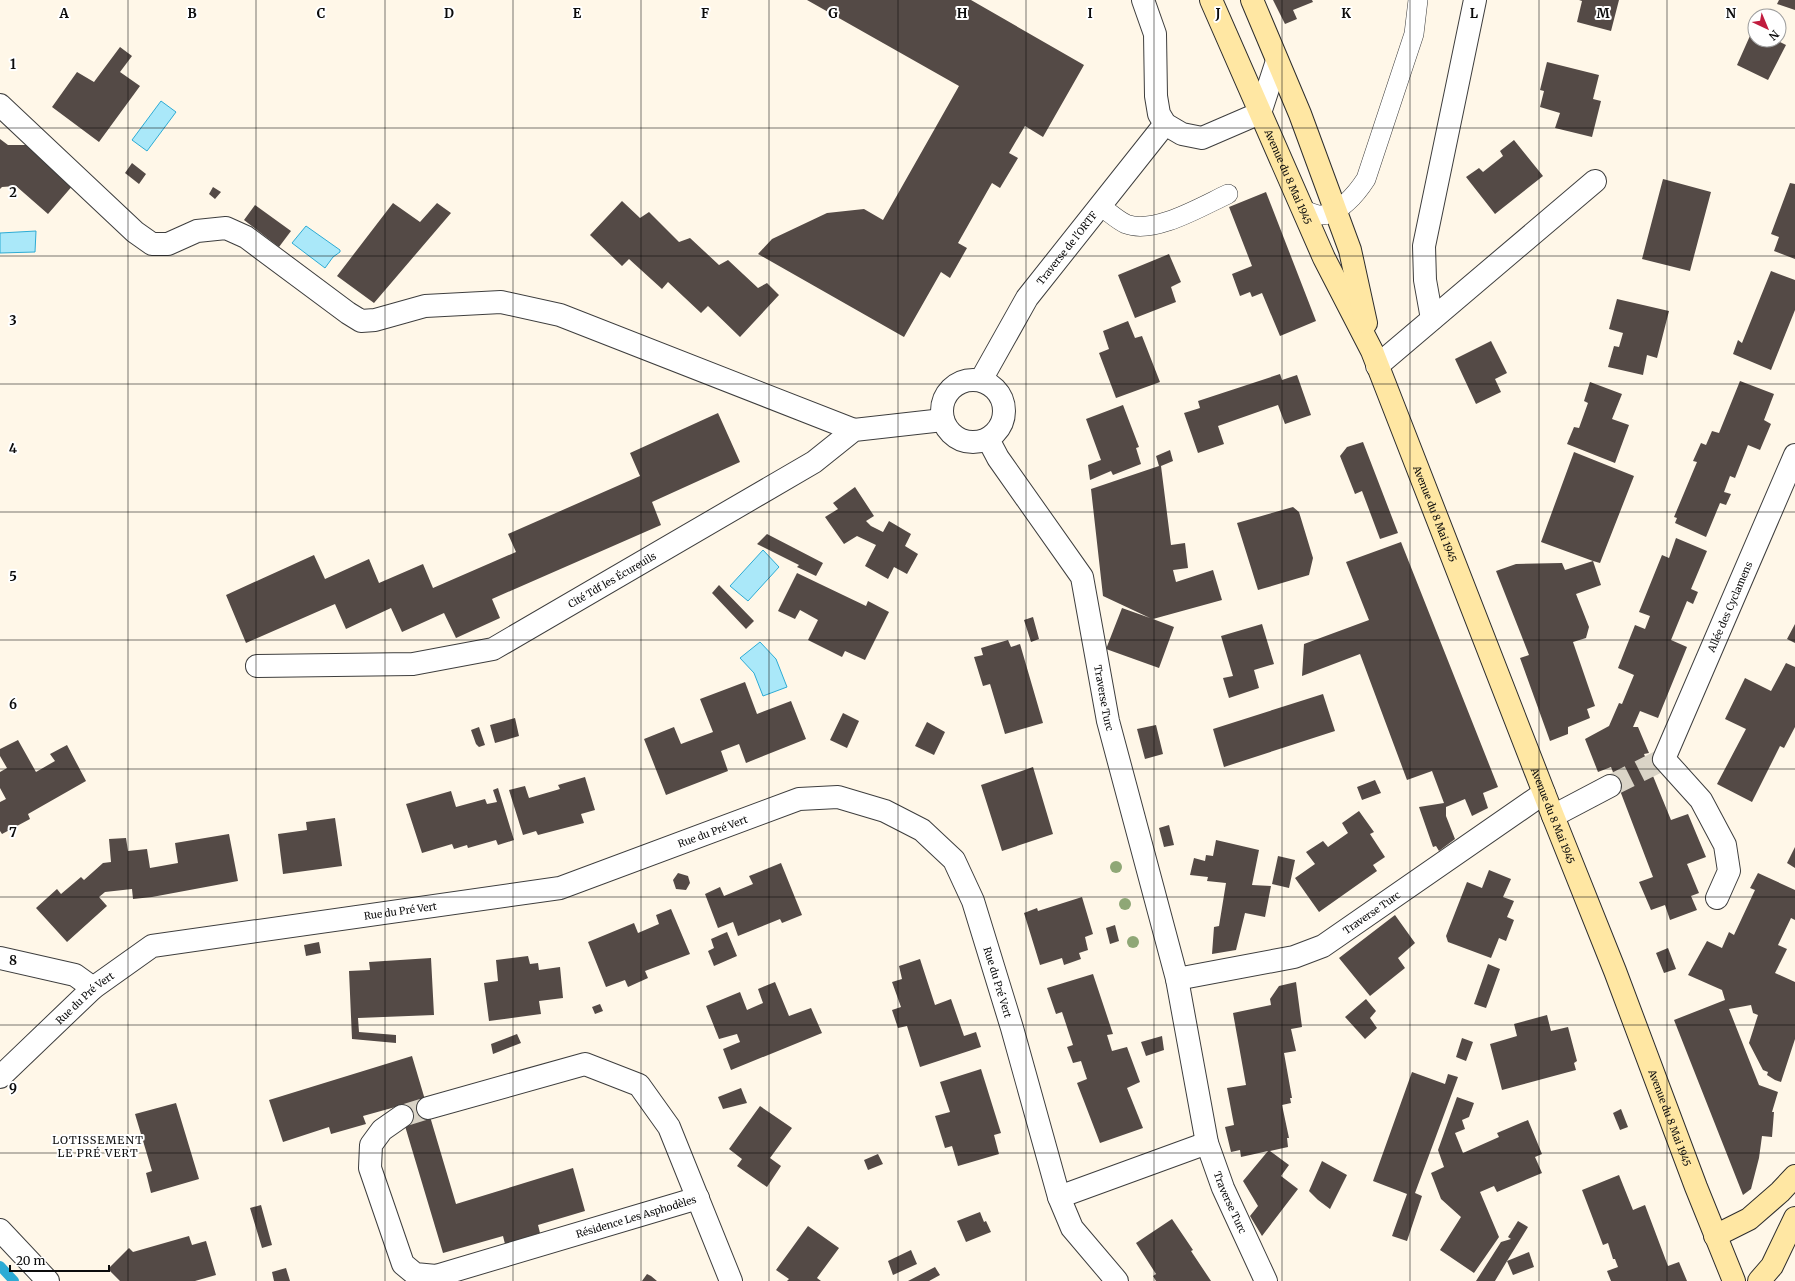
<svg xmlns="http://www.w3.org/2000/svg" width="1795" height="1281" font-family="Merriweather,serif">
<style>
.water{fill:#aae8f9;stroke:#2dabd4}
.lines{fill:none;stroke-linecap:round;stroke-linejoin:round}
.stream{stroke:#2dabd4;stroke-width:10}
.building{fill:#544a46}
.street-tunnel{stroke:#dad4c7;stroke-width:22;stroke-dasharray:22 11;stroke-linecap:butt}
.lane-casing{stroke:#3e3e3e;stroke-width:20}
.street-casing{stroke:#3e3e3e;stroke-width:24}
.secondary-casing{stroke:#2d2d2d;stroke-width:24}
.lane{stroke:#fff;stroke-width:19}
.street{stroke:#fff;stroke-width:22}
.secondary{stroke:#ffe7a3;stroke-width:22}
.tree{fill:#8fa776}
.grid{fill:none;stroke:#0b0b0b;stroke-width:1;stroke-opacity:0.55}
.labels{text-anchor:middle;dominant-baseline:central;stroke-width:4;stroke-linejoin:round;paint-order:stroke}
.street-label{font-size:10px;fill:#0b0b0b;stroke:#fff}
.neighbourhood-label{font-size:11px;letter-spacing:1px;fill:#0b0b0b;stroke:#fff}
.grid-label{font-size:13px;text-anchor:middle;font-weight:bold;fill:#0b0b0b;stroke:#fff;stroke-width:4;stroke-linejoin:round;paint-order:stroke}
</style>
<rect width="100%" height="100%" fill="#fff7e8"/>
<!-- water -->
<path class="water" d="M161 101 176 112 147 151 132 140Z
M306 226 340 250V252L333 257 325 268 292 243Z
M36 231 35 252 0 253V233Z
M763 550 779 567 748 601 730 586Z
M760 642 776 659 787 687 763 696 754 673 740 658Z"/>
<g class="lines">
<!-- stream -->
<path class="stream" d="M0 1266 14 1281"/>
</g>
<!-- building -->
<path class="building" d="M807 0H971L1084 65 1043 137 1025 126 1009 153 1018 158 1000 188 992 183 958 243 967 248 950 278 941 272 904 337 758 254 772 239 827 213 864 209 883 220 959 86Z
M1273 0H1312L1313 2 1293 10 1297 19 1285 24Z
M1579 0H1619L1611 31 1577 22 1582 1Z
M1779 0H1795V10L1777 4Z
M1753 29 1755 30V40H1776L1786 45 1768 80 1737 65Z
M120 47 132 56 120 72 140 86 99 142 52 107 77 72 94 82Z
M1547 62 1599 75 1593 99 1601 101 1592 137 1555 128 1560 113 1540 107 1544 91 1540 90Z
M0 139 8 145H29L74 184 48 214 16 186 2 187 0 189Z
M1514 140 1543 176 1495 214 1466 177 1479 168 1483 172 1503 156 1500 151Z
M132 163 146 174 139 184 125 173Z
M1663 179 1711 192 1690 271 1642 259Z
M1790 183 1795 184V259L1774 251 1779 237 1771 234Z
M213 187 221 192 215 199 209 194Z
M1266 192 1316 321 1280 336 1262 293 1252 297 1250 292 1240 296 1232 274 1252 266 1229 207Z
M622 201 640 218 649 212 679 242 690 238 719 265 728 260 758 288 767 283 779 295 740 337 708 306 701 313 668 282 662 289 629 259 622 266 590 235Z
M393 203 420 222 437 203 451 213 374 303 337 276Z
M255 205 291 231 279 247 244 220Z
M1169 254 1181 282 1171 287 1176 302 1135 318 1118 275Z
M1771 271 1795 280V310L1771 370 1733 354 1738 340 1742 343Z
M1617 299 1669 311 1657 358 1647 355 1643 375 1608 367 1614 346 1619 347 1623 333 1609 329Z
M1128 321 1135 338 1142 336 1160 382 1116 398 1099 353 1109 349 1103 331Z
M1491 341 1507 373 1495 379 1501 392 1476 404 1455 359Z
M1280 374 1282 380 1297 375 1311 415 1285 424 1278 405 1218 426 1224 444 1198 453 1184 413 1200 408 1198 401Z
M1740 381 1774 394 1764 420 1771 424 1760 450 1748 445 1735 478 1730 476 1724 492 1731 494 1726 505 1720 503 1706 537 1675 523 1677 518 1674 517 1697 462 1693 461 1701 443 1706 445 1712 431 1719 433Z
M1590 382 1622 394 1612 419 1629 425 1615 463 1567 444 1574 427 1579 428 1588 403 1584 401Z
M1123 405 1139 447 1136 448 1141 464 1113 475 1111 471 1090 480 1088 465 1101 460 1086 419Z
M718 413 740 462 652 502 661 525 492 599 500 618 456 638 444 613 402 632 391 608 346 629 335 604 246 643 226 595 314 555 325 579 369 559 379 583 423 564 433 588 516 552 508 534 640 476 630 453Z
M1363 442 1398 533 1380 539 1362 491 1355 494 1340 456 1347 447Z
M1170 450 1173 461 1161 466 1171 545 1185 543 1188 568 1173 570 1176 582 1213 570 1222 600 1153 619 1174 627 1159 668 1106 649 1122 608 1150 618 1103 596 1091 489 1159 466 1156 456Z
M1574 452 1634 476 1600 563 1593 561 1601 585 1576 594 1589 627 1586 638 1573 642 1595 706 1587 709 1590 718 1568 727V734L1550 741 1520 658 1529 655 1496 571 1516 564 1562 563 1565 570 1593 561 1541 542Z
M855 487 874 516 866 521 871 526 883 532 889 521 911 534 905 546 918 554 907 574 894 567 888 579 865 566 876 545 857 536 844 544 825 517 838 509 833 503Z
M1293 507 1299 512 1313 558 1309 575 1258 590 1237 523Z
M767 534 823 563 816 576 797 567 799 565 757 544Z
M1676 538 1707 551 1691 589 1698 592 1693 604 1687 601 1671 640 1687 647 1658 718 1640 711 1633 727H1638L1649 753 1644 754 1671 820 1688 814 1706 857 1687 864 1699 893 1691 896 1697 910 1670 920 1665 905 1651 910 1639 882 1653 877 1611 767 1598 772 1585 739 1609 726 1619 703 1622 704 1634 675 1618 668 1635 625 1645 629 1650 616 1639 612 1662 555 1669 558Z
M1401 542 1498 787 1483 793 1488 808 1472 816 1465 799 1446 807V816L1455 839 1439 851 1436 846 1433 847 1419 807 1444 803 1432 771 1407 780 1360 654 1302 676 1304 644 1369 620 1346 562Z
M797 573 866 606 868 601 889 612 865 660 845 651 842 657 808 640 818 620 800 610 795 619 778 611Z
M719 585 754 621 746 629 712 593Z
M1033 617 1039 639 1031 642 1024 620Z
M1262 624 1274 664 1254 670 1259 688 1229 698 1223 678 1233 676 1221 636Z
M1795 624V643L1787 639Z
M1008 640 1011 647 1020 644 1043 723 1005 734 990 684 983 686 974 657 983 655 981 648Z
M1786 663 1795 667V727L1784 748 1780 746 1752 802 1717 784 1746 729 1725 719 1745 678 1771 691Z
M745 682 757 714 791 701 806 739 746 763 739 744 721 751 728 771 666 795 644 739 674 727 681 744 713 732 700 699Z
M1323 694 1335 731 1224 767 1213 729Z
M843 713 859 721 847 748 830 740Z
M515 718 519 736 495 743 490 725Z
M927 722 945 732 934 755 915 746Z
M1156 725 1163 754 1145 759 1137 729Z
M479 727 485 745 479 747 476 744 471 730Z
M18 740 36 772 55 761 50 754 67 745 86 781 28 814 30 819 2 834 0 831V802L6 799 0 788V772L7 768 0 756V749Z
M1033 767 1053 834 1002 851 981 785Z
M585 777 595 810 581 814 584 823 538 835 536 831 523 835 509 790 525 786 529 798 560 789 558 785Z
M1375 780 1381 793 1362 800 1357 787Z
M498 788 514 840 498 845 496 840 468 848 467 845 454 849 452 844 422 853 406 804 451 791 456 807 485 799 487 804 497 802 493 790Z
M1359 811 1374 832 1370 834 1385 857 1373 865 1377 871 1319 912 1295 878 1315 864 1306 852 1323 841 1328 847 1348 833 1342 823Z
M335 818 342 866 283 874 278 834 307 830 306 822Z
M1169 825 1174 845 1164 847 1159 828Z
M229 834 238 881 152 897 133 899 132 889 105 892 99 897 107 906 67 942 36 908 57 889 61 894 81 877 84 880 103 863 111 862 109 839 126 838 128 851 147 849 150 868 178 863 175 843Z
M1216 840 1259 850 1252 885 1271 886 1265 917 1245 913 1236 950 1212 954 1214 927 1219 926 1226 883 1207 881 1208 877 1190 875 1194 858 1205 861 1206 855 1213 856Z
M1795 847V868L1787 863Z
M1278 856 1295 860 1289 888 1272 884Z
M781 863 802 915 782 923 780 919 738 936 733 922 718 928 705 894 720 887 724 896 753 884 749 876Z
M1489 870 1511 879 1503 897 1514 901 1507 917 1514 920 1506 941 1499 938 1491 958 1448 942 1446 936 1467 882 1482 888Z
M678 873 688 876 690 883 686 890 676 889 673 880Z
M1758 873 1795 890V920L1791 918 1778 945 1787 949 1775 973 1795 982V1039L1781 1082 1775 1080 1767 1075 1768 1072 1763 1070 1749 1043 1758 1015 1753 1013 1751 1005 1729 1009 1759 1085 1778 1092 1772 1112H1774L1772 1137 1762 1136 1759 1158 1751 1189 1743 1195 1674 1020 1725 1000 1722 990 1688 975 1707 941 1722 948 1729 932 1734 935 1755 890 1750 888Z
M1082 897 1093 934 1085 937 1088 950 1079 953 1081 959 1064 965 1062 958 1040 965 1024 913 1037 908 1038 911Z
M671 909 690 954 645 971 648 978 628 987 625 980 606 987 588 942 634 923 638 933 659 924 656 915Z
M1395 915 1415 943 1398 958 1405 968 1370 996 1339 958Z
M1115 925 1119 941 1110 944 1106 928Z
M727 932 737 956 714 966 708 951 714 948 711 939Z
M319 942 321 953 306 956 304 945Z
M1668 948 1676 969 1664 973 1656 953Z
M528 956 530 964 538 963 539 970 560 967 563 998 539 1001 541 1014 489 1021 484 983 498 981 496 960Z
M431 958 434 1015 358 1018 359 1032 396 1035V1043L352 1039 349 971 370 970 369 962Z
M920 959 935 1005 951 999 964 1036 976 1032 981 1047 920 1067 907 1026 898 1028 892 1010 901 1007 892 982 902 979 899 966Z
M1488 964 1500 969 1486 1008 1474 1004Z
M1093 974 1113 1034 1107 1035 1112 1051 1127 1047 1140 1082 1127 1088 1143 1128 1100 1143 1077 1083 1087 1079 1081 1061 1073 1063 1067 1047 1073 1045 1062 1012 1056 1014 1047 988Z
M775 982 789 1016 811 1008 822 1033 731 1070 723 1049 740 1042 737 1034 719 1039 706 1006 740 992 747 1010 763 1003 758 989Z
M1296 982 1302 1027 1291 1029 1296 1051 1284 1053 1292 1098H1290L1291 1103 1282 1105 1289 1138H1287L1288 1147 1270 1151 1289 1165 1281 1176 1298 1189 1262 1236 1250 1216 1258 1206 1243 1181 1268 1151 1241 1157 1240 1150 1231 1152 1225 1127 1234 1125 1227 1088 1246 1085 1233 1013 1271 1005 1270 999 1279 986Z
M1366 999 1376 1011 1370 1018 1377 1028 1365 1039 1345 1017Z
M600 1004 603 1011 595 1014 592 1007Z
M1547 1015 1551 1031 1568 1027 1577 1061 1574 1063 1576 1070 1502 1090 1490 1044 1517 1036 1514 1024Z
M517 1034 521 1043 493 1054 491 1044Z
M1162 1036 1164 1050 1146 1056 1141 1042Z
M1462 1038 1473 1042 1466 1061 1456 1057Z
M412 1056 456 1204 573 1168 585 1211 538 1225 540 1233 505 1244 503 1236 443 1253 399 1106 363 1116 366 1124 331 1134 329 1127 283 1142 269 1100Z
M981 1069 1001 1133 994 1135 999 1154 958 1166 952 1146 945 1148 935 1116 950 1112 940 1082Z
M1412 1072 1445 1084 1448 1074 1458 1077 1415 1193 1422 1196 1407 1241 1392 1236 1407 1194 1373 1181Z
M741 1088 747 1103 723 1109 718 1097Z
M1457 1097 1474 1103 1469 1117 1462 1120 1465 1129 1455 1133 1463 1153 1499 1137 1497 1133 1528 1120 1542 1154 1535 1157 1542 1173 1497 1192 1494 1186 1480 1192 1499 1237 1474 1273 1440 1250 1461 1217 1441 1199 1431 1173 1444 1167 1438 1150Z
M176 1103 199 1179 151 1193 146 1173 152 1171 135 1114Z
M760 1106 792 1128 770 1158 781 1166 767 1187 737 1166 742 1159 729 1149Z
M1621 1109 1628 1127 1620 1130 1613 1113Z
M878 1154 883 1164 868 1170 864 1160Z
M1322 1161 1347 1175 1330 1209 1318 1200 1309 1191Z
M1619 1175 1633 1210 1645 1205 1668 1266 1679 1262 1687 1281H1611L1607 1271 1618 1267 1615 1259H1613L1608 1243 1603 1245 1582 1190Z
M261 1205 272 1245 262 1248 250 1208Z
M980 1212 984 1222 986 1221 991 1232 966 1242 957 1221Z
M1172 1219 1193 1250 1191 1251 1211 1281H1156L1153 1276 1156 1274 1136 1243Z
M1518 1221 1528 1227 1507 1261 1529 1252 1534 1267 1513 1275 1507 1261 1495 1281H1476L1501 1242 1511 1239 1508 1237Z
M808 1226 839 1248 817 1278 821 1281H787L789 1279 776 1270Z
M189 1236 192 1245 206 1241 216 1275 195 1281H120L108 1269 129 1248 133 1252Z
M911 1250 917 1264 893 1275 888 1261Z
M935 1267 940 1275 929 1281H908Z
M286 1268 290 1281H274L272 1272Z
M647 1274 651 1276 657 1281H642Z"/>
<g class="lines">
<!-- street-tunnel -->
<path class="street-tunnel" d="M1610 786 1664 759
M402 1116 428 1108"/>
<defs>
<path id="lane" d="M1100 206C1108 211 1117 220 1126 224 1154 235 1202 206 1228 194
M1303 210C1308 211 1315 215 1321 215 1339 215 1357 193 1366 179L1414 34 1418 0"/>
<g id="street">
<path d="M1143 0 1155 34 1156 96 1159 114 1165 124 1182 134 1202 138 1260 113 1277 61"/>
<path d="M0 105 135 232 152 244H168L197 231 226 228 246 237 348 313 361 321 375 320 425 306 501 302 560 315 854 430"/>
<path d="M1432 319 1425 280 1424 246 1475 0"/>
<path d="M1377 366 1595 181"/>
<circle cx="973" cy="411" r="31"/>
<path id="s1" d="M981 380 1027 298 1165 124"/>
<path id="s2" d="M988 439 998 458 1082 577 1108 721 1177 979 1207 1143 1223 1188 1266 1281"/>
<path id="s3" d="M257 666 413 664 493 649 814 462 854 430 943 420"/>
<path d="M1553 816 1610 786"/>
<path id="s4" d="M1717 898 1729 871 1725 845 1701 800 1664 759 1795 455"/>
<path d="M0 958 75 975 93 988"/>
<path id="s5" d="M1177 979 1294 957 1323 946 1544 793"/>
<path id="s6" d="M0 1077 93 988 152 946 560 888 799 799 838 797 885 811 922 830 954 860 973 901 1012 1028 1059 1197 1207 1143"/>
<path d="M428 1108 585 1064 639 1085 669 1127 731 1281"/>
<path id="s7" d="M402 1116 382 1130 371 1145 370 1168 403 1264 415 1274 436 1276 698 1198"/>
<path d="M1059 1197 1072 1228 1117 1281"/>
<path d="M0 1230 48 1281"/>
</g>
<g id="secondary">
<path id="s8" d="M1211 0 1324 258 1372 351 1553 816 1615 971 1696 1187 1734 1281"/>
<path d="M1252 0 1300 114 1350 250 1366 323"/>
<path d="M1715 1236 1749 1219 1780 1192 1795 1176"/>
<path d="M1759 1281 1772 1266 1795 1218"/>
</g>
</defs>
<!-- lane casing -->
<use href="#lane" class="lane-casing"/>
<!-- street casing -->
<use href="#street" class="street-casing"/>
<!-- secondary casing -->
<use href="#secondary" class="secondary-casing"/>
<!-- lane -->
<use href="#lane" class="lane"/>
<!-- street -->
<use href="#street" class="street"/>
<!-- secondary -->
<use href="#secondary" class="secondary"/>
</g>
<!-- trees -->
<g class="tree">
<circle cx="1116" cy="867" r="6"/>
<circle cx="1125" cy="904" r="6"/>
<circle cx="1133" cy="942" r="6"/>
</g>
<!-- grid -->
<path class="grid" d="M128 0V1281M256 0V1281M385 0V1281M513 0V1281M641 0V1281M769 0V1281M898 0V1281M1026 0V1281M1154 0V1281M1282 0V1281M1410 0V1281M1539 0V1281M1667 0V1281M0 128H1795M0 256H1795M0 384H1795M0 512H1795M0 640H1795M0 769H1795M0 897H1795M0 1025H1795M0 1153H1795"/>
<g class="labels">
<!-- street labels -->
<g class="street-label">
<text stroke="none"><textPath href="#s8" startOffset="193">Avenue du 8 Mai 1945</textPath></text>
<text stroke="none"><textPath href="#s1" startOffset="158">Traverse de l'ORTF</textPath></text>
<text stroke="none"><textPath href="#s8" startOffset="561">Avenue du 8 Mai 1945</textPath></text>
<text stroke="none"><textPath href="#s3" startOffset="375">Cité Tdf les Écureuils</textPath></text>
<text stroke="none"><textPath href="#s4" startOffset="328">Allée des Cyclamens</textPath></text>
<text stroke="none"><textPath href="#s2" startOffset="290">Traverse Turc</textPath></text>
<text stroke="none"><textPath href="#s8" startOffset="885">Avenue du 8 Mai 1945</textPath></text>
<text stroke="none"><textPath href="#s6" startOffset="776">Rue du Pré Vert</textPath></text>
<text stroke="none"><textPath href="#s6" startOffset="452">Rue du Pré Vert</textPath></text>
<text stroke="none"><textPath href="#s5" startOffset="209">Traverse Turc</textPath></text>
<text stroke="none"><textPath href="#s6" startOffset="1172">Rue du Pré Vert</textPath></text>
<text stroke="none"><textPath href="#s6" startOffset="116">Rue du Pré Vert</textPath></text>
<text stroke="none"><textPath href="#s8" startOffset="1209">Avenue du 8 Mai 1945</textPath></text>
<text stroke="none"><textPath href="#s2" startOffset="811">Traverse Turc</textPath></text>
<text stroke="none"><textPath href="#s7" startOffset="413">Résidence Les Asphodèles</textPath></text>
</g>
<!-- neighbourhood labels -->
<g class="neighbourhood-label">
<text x="98" y="1140">LOTISSEMENT<tspan x="98" dy="13">LE PRÉ VERT</tspan></text>
</g>
</g>
<g class="grid-label">
<text x="64" y="18">A</text>
<text x="192" y="18">B</text>
<text x="321" y="18">C</text>
<text x="449" y="18">D</text>
<text x="577" y="18">E</text>
<text x="705" y="18">F</text>
<text x="833" y="18">G</text>
<text x="962" y="18">H</text>
<text x="1090" y="18">I</text>
<text x="1218" y="18">J</text>
<text x="1346" y="18">K</text>
<text x="1474" y="18">L</text>
<text x="1603" y="18">M</text>
<text x="1731" y="18">N</text>
<text x="13" y="69">1</text>
<text x="13" y="197">2</text>
<text x="13" y="325">3</text>
<text x="13" y="453">4</text>
<text x="13" y="581">5</text>
<text x="13" y="709">6</text>
<text x="13" y="837">7</text>
<text x="13" y="965">8</text>
<text x="13" y="1093">9</text>
</g>
<!-- north arrow -->
<g transform="translate(1767 28) rotate(136)"><circle r="19" fill="#ffffff" stroke="#9d9d9d"/>
<path d="M0-3L7 15L0 10L-7 15Z" fill="#c11c3e"/>
<text y="-6" font-size="11" font-weight="bold" text-anchor="middle" fill="#0b0b0b">N</text>
</g>
<!-- scale -->
<path d="M10 1265v6h99v-6" fill="none" stroke="#0b0b0b" stroke-width="2"/>
<text x="16" y="1265" font-size="12" fill="#0b0b0b" stroke="#ffffff" stroke-width="3" paint-order="stroke">20 m</text>
</svg>
